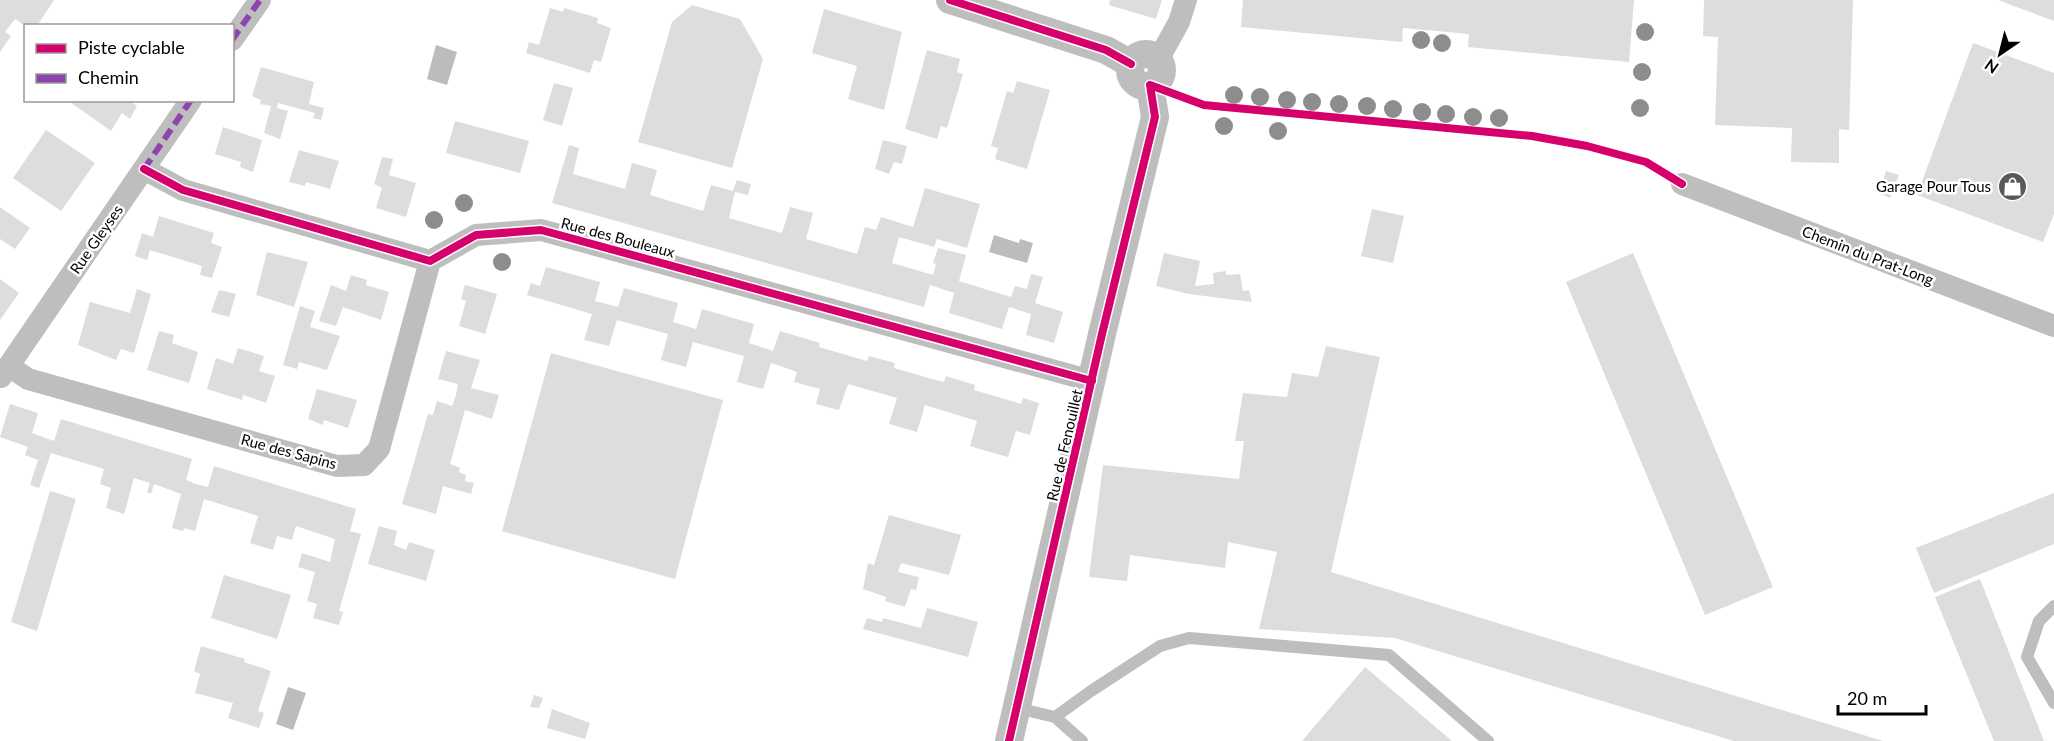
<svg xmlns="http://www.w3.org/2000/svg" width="2054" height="741" font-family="Lato,sans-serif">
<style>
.water{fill:#bcbcbc}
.building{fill:#ddd}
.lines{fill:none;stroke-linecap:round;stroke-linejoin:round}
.service{stroke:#bebebe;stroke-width:12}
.minor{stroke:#bebebe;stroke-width:22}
.tertiary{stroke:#bebebe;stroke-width:28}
.quiet{stroke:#8e44ad;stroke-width:6;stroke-dasharray:12 6;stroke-linecap:butt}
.cycleway-casing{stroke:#fff;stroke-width:11}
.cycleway{stroke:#d6006c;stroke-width:8}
.tree{fill:#8d8d8d}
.labels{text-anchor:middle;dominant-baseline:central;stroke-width:5;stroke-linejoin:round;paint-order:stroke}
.poi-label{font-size:15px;fill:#000;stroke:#fff;text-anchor:end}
.street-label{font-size:15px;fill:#000;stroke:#fff}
</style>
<rect width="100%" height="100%" fill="#fff"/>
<!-- water -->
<path class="water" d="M436 45 457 52 447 85 427 79Z
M994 235 1019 243 1020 239 1033 243 1027 263 989 252Z
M288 687 306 693 293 730 276 724Z"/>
<!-- building -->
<path class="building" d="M0 0H54L37 26H25L15 19 5 32 11 36 0 52Z
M1110 0H1162L1156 19 1109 5Z
M1243 0H1634L1629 62 1468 47 1469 34 1403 28 1402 42 1241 27Z
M1704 0H1853L1849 130 1839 129V163L1791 162 1792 128 1715 125 1718 37 1703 36Z
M1998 0H2054V21Z
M692 5 740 19 763 59 732 168 638 142 672 22Z
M550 8 563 12 564 8 598 18 597 23 611 28 601 62 594 60 590 73 526 53 529 42 539 45Z
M824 9 902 32 884 110 848 99 857 66 812 53Z
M1973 43 2054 73V214L2043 242 1917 195Z
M927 50 960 59 957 72 963 74 947 128 941 126 937 139 905 129Z
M261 67 314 82 309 104 324 108 321 120 313 118 315 113 278 103 277 108 288 111 280 139 264 133 271 106 260 104 261 100 252 96Z
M1017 81 1050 90 1027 169 995 159 998 148 991 146 1007 91 1013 93Z
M554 83 573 88 562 126 543 120Z
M67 100H132L131 102 137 106 130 119 122 113 111 131Z
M455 121 529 141 520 173 446 153Z
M223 127 262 140 253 172 240 167 241 162 215 154Z
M46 130 95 163 61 211 13 178Z
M883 140 907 146 902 164 894 162 889 174 875 169Z
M569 145 579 148 573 174 625 189 632 163 657 170 650 195 703 211 711 185 733 191 737 180 751 184 748 195 735 192 729 218 782 233 790 207 813 213 806 239 857 254 865 227 876 230 881 217 913 227 925 188 980 204 967 248 937 239 934 247 899 237 892 263 933 275 936 264 933 263 938 248 966 255 959 281 1011 297 1015 286 1027 289 1031 274 1043 277 1035 303 1063 312 1054 343 1026 335 1031 314 1009 307 1002 329 949 313 954 293 930 285 924 307 552 203Z
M299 150 339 161 330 189 306 182 305 186 289 182Z
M382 157 393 159 389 175 416 183 406 217 376 208 382 188 374 184Z
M1886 171 1899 175 1890 198 1879 193Z
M0 207 30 228 15 249 0 239Z
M1372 209 1404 216 1393 263 1361 256Z
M159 216 214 233 211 243 222 247 212 278 200 275 202 266 150 250 147 260 135 256 142 233 153 237Z
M267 252 308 262 294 307 256 295Z
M1164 253 1200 261 1195 286 1214 284 1213 273 1226 271V275L1240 274 1243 291 1249 290 1252 302 1189 294 1156 286Z
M1633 253 1773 587 1705 615 1566 282Z
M546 267 600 282 595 301 618 307 624 288 678 303 673 322 696 329 702 309 754 324 749 343 773 351 780 331 820 343 819 347 867 361 869 356 895 363 894 368 932 379 944 382 946 376 975 385 974 390 998 397 1021 404 1023 398 1039 403 1030 435 1016 431 1008 457 983 450 970 446 977 421 925 405 917 432 889 424 897 398 848 384 839 410 816 404 820 389 794 382 797 372 771 363 763 389 737 382 744 356 693 342 686 367 661 360 668 334 617 320 609 346 584 340 592 314 527 295 531 283 540 286Z
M351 275 367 280 366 285 389 292 381 320 343 307 336 326 319 321 331 285 346 291Z
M0 279 19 293 0 320Z
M465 285 497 294 485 334 459 326 466 301 461 299Z
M137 289 151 294 134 353 121 349 116 360 78 345 90 302 130 313Z
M219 290 236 294 229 317 211 312Z
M300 306 315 311 310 327 340 336 327 370 299 362 297 369 283 365Z
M159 331 174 335 172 343 198 352 189 383 147 370Z
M1326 346 1380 357 1331 572 1883 741H1734L1395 638 1259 629 1277 552 1228 542 1225 568 1130 555 1127 581 1089 577 1103 465 1239 479 1244 441H1235L1243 393 1287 397 1292 373 1318 377Z
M238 348 264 356 259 371 275 376 266 403 243 395 242 400 207 389 216 358 233 364Z
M446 351 480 360 471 388 499 395 492 419 465 410 450 464 460 468 459 472 466 475 465 481 474 483 471 494 443 486 436 514 402 504 428 414 433 415 437 401 452 406 456 395 458 384 438 379Z
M551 353 723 400 675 579 502 531Z
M317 389 357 400 348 428 324 420 323 425 308 419Z
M10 404 38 413 32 433 54 441 61 419 192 459 186 480 196 484 208 487 214 466 356 509 350 531 361 534 339 611 343 612 339 625 313 618 317 604 307 601 315 572 298 567 302 553 330 562 335 539 296 526 292 540 277 536 273 550 250 543 258 516 204 499 195 531 184 528 183 531 172 528 181 494 154 484 151 494 147 492 150 483 134 478 124 514 106 508 111 488 100 484 104 469 51 453 39 488 30 485 38 460 25 455 28 447 0 437Z
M50 491 76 499 37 631 11 622Z
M2054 493V544L1934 593 1916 548Z
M889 515 961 535 949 575 901 563 898 572 919 577 916 590 911 589 905 607 885 601 886 597 863 589 868 563 874 565Z
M379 526 397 531 394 545 406 550 409 542 435 550 426 581 368 564Z
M224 575 291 595 277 639 211 618Z
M1980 579 2044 741H1994L1935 597Z
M927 608 978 622 968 657 863 629 867 618 882 622 883 618 921 628Z
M201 646 245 659 244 662 271 671 258 711 264 713 259 728 228 718 233 703 195 693 200 674 194 671Z
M1365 667 1452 741H1302Z
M534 695 543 698 539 708 530 707Z
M552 709 590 723 585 739 547 728Z"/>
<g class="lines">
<!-- service -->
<path class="service" d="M2054 606 2039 621 2027 657 2054 703
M1017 708 1055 717 1082 741
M1055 717 1091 691 1160 646 1189 638 1389 655 1488 741"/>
<!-- minor -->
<path class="minor" d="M232 40 260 0
M1158 60 1179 22 1186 0
M144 169 183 190 430 261 476 235 541 230 1092 381
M1682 184 2054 326
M9 366 28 379 337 466 364 465 379 449 430 261
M1 377 191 100"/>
<!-- tertiary -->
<path class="tertiary" d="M950 0 1106 50 1131 64
M1130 70a16 16 0 1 1 32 0a16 16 0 1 1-32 0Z
M1009 741 1102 334 1155 117 1150 85"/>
<!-- quiet -->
<path class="quiet" d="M232 40 260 0
M144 169 191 100"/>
<defs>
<path id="cycleway" d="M950 0 1106 50 1131 64
M144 169 183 190 430 261 476 235 541 230 1092 381
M1009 741 1102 334 1155 117 1150 85 1204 105 1532 136 1587 146 1646 162 1682 184"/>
</defs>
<!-- cycleway casing -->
<use href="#cycleway" class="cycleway-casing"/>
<!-- cycleway -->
<use href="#cycleway" class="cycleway"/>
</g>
<!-- trees -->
<g class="tree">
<circle cx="1645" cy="32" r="9"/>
<circle cx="1421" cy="40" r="9"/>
<circle cx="1442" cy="43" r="9"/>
<circle cx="1642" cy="72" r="9"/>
<circle cx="1234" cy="95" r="9"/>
<circle cx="1260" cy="97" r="9"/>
<circle cx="1287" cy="100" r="9"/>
<circle cx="1312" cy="102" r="9"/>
<circle cx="1339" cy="104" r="9"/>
<circle cx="1367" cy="106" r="9"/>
<circle cx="1640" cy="108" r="9"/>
<circle cx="1393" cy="109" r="9"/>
<circle cx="1422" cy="112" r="9"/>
<circle cx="1446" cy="114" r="9"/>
<circle cx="1473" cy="117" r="9"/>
<circle cx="1499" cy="118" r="9"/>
<circle cx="1224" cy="126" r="9"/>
<circle cx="1278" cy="131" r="9"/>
<circle cx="464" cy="203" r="9"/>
<circle cx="434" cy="220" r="9"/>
<circle cx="502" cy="262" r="9"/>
</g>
<!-- icons -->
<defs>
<symbol id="shop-disc" viewBox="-11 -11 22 22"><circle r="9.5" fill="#595959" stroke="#fff"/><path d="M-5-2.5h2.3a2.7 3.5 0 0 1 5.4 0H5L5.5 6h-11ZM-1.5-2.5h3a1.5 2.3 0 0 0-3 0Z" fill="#fff"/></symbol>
</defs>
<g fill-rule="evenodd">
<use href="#shop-disc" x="1996" y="170" width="33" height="33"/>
</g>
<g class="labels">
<!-- poi labels -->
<g class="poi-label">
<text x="1991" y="186">Garage Pour Tous</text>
</g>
<!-- street labels -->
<g class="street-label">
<text transform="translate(618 237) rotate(15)">Rue des Bouleaux</text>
<text transform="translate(96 239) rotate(-55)">Rue Gleyses</text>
<text transform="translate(1868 255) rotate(21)">Chemin du Prat-Long</text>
<text transform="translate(1064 445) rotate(-77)">Rue de Fenouillet</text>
<text transform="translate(289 451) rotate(15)">Rue des Sapins</text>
</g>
</g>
<!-- legend -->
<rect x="24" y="24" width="210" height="78" fill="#ffffff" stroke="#999999" stroke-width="1.5"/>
<rect x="36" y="44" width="30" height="9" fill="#d6006c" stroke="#999999" stroke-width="1.5"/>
<text x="78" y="54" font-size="18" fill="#000000">Piste cyclable</text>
<rect x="36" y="74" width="30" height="9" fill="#8e44ad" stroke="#999999" stroke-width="1.5"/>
<text x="78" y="84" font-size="18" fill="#000000">Chemin</text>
<!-- north arrow -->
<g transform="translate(2000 54) rotate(215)" stroke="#ffffff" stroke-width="4.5" paint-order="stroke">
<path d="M0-4.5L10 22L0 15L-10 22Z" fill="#000000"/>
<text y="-9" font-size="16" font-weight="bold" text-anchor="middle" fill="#000000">N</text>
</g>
<!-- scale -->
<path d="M1838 705v9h88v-9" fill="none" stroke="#000000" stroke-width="3"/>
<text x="1847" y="705" font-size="18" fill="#000000" stroke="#ffffff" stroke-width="4.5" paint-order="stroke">20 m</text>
</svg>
